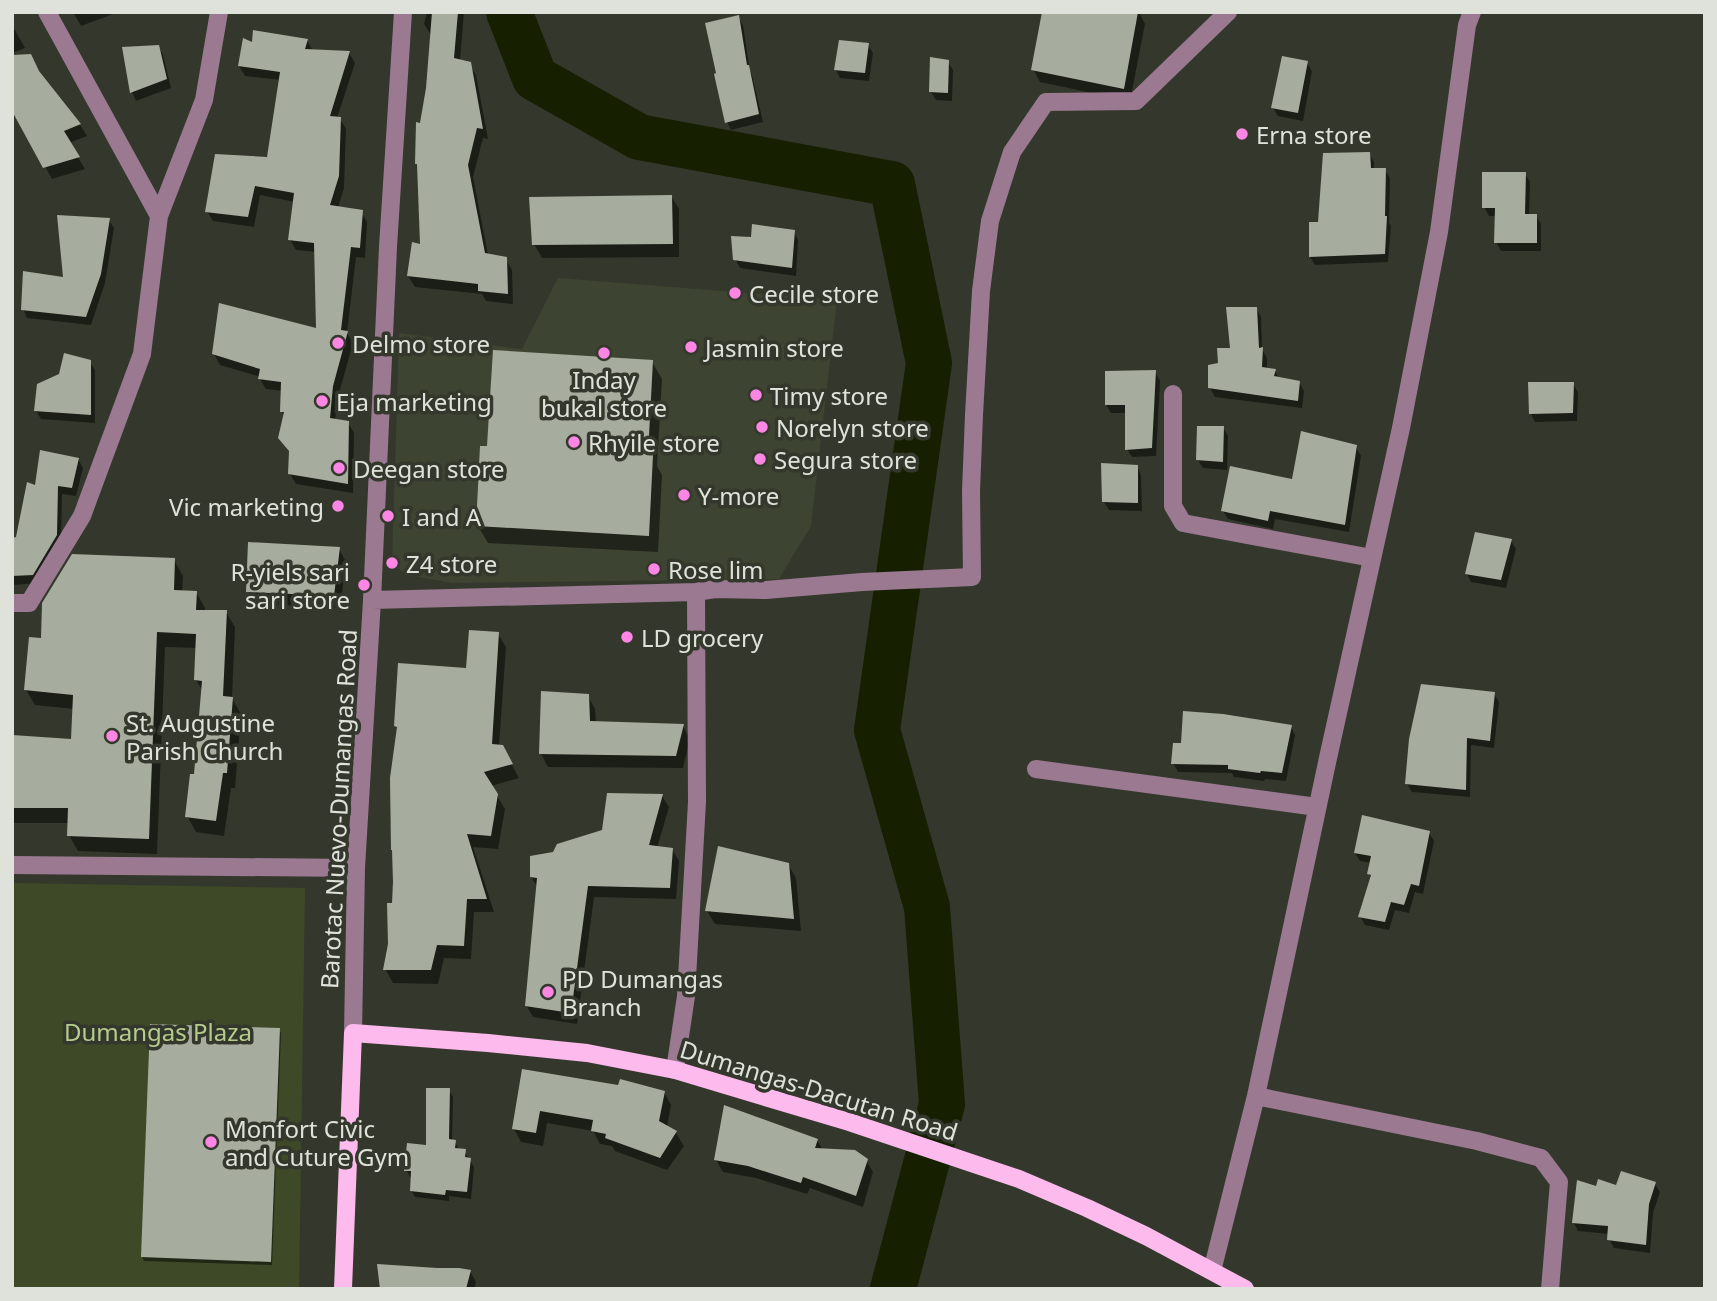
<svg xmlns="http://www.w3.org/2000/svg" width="1717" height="1301" font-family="'Noto Sans',sans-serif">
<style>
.built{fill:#3d4431}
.green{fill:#3e4928}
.shadow{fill:#0007}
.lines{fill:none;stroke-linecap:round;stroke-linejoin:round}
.river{stroke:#162000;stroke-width:46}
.building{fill:#a7ad9e}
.minor{stroke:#9a7991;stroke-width:18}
.major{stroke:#fdbaed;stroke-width:18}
.poi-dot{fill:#fc86e4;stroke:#34382c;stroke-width:2.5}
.labels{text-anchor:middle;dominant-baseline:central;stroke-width:7;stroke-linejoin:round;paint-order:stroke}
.poi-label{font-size:24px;fill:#dfe2da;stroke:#34382c;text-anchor:start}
.street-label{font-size:24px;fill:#dfe2da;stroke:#34382c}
.park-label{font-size:24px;fill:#b5cc8d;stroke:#34382c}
</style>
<rect width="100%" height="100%" fill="#34382c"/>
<!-- built -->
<path class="built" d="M558 278 837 300 811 526 779 579 452 583 407 575 392 563 399 333 522 349Z"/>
<!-- green -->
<path class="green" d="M12 883 305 888 299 1289H12Z"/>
<!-- shadow -->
<path class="shadow" d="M73 12H112L113 14 81 26Z
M427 12H464L460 61 469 64 476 75 488 139 483 138 473 177 488 255 506 259 512 270 513 304 486 301 482 294 415 287 408 276 422 246 421 124 428 88 431 35 424 24Z
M1044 12H1139L1145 24 1130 101 1040 82 1033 69Z
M738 17 743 25 750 71 752 75 763 122 731 130 727 122Z
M12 25 25 48 12 53Z
M307 40 313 51 349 53 355 63 337 118 340 119 346 129 344 188 338 208 361 212 367 222 365 258 356 257 347 333 353 343 338 397 335 421 348 423 354 433 353 493 296 484 290 474 291 454 280 438 285 417 282 411 283 391 266 389 260 379 261 377 220 365 214 354 318 331 316 252 296 250 290 240 295 202 260 195 254 227 213 221 207 211 268 159 281 80 245 76 239 66 254 44Z
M868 45 873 53 869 81 840 78 836 70Z
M158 46 163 55 171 88 136 101 132 92Z
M31 56 42 77 80 125 87 136 69 143 85 169 52 179 12 107Z
M948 62 953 70 952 101 936 100 931 92Z
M1307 63 1312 71 1303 121 1278 116 1273 108Z
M1369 154 1374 162V170H1385L1390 178 1389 223 1391 226 1388 262 1315 265 1310 257Z
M1525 174 1530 182 1529 216H1536L1541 224V251H1501L1496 242 1497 216H1489L1484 207Z
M671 196 679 209V257L542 258 534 244Z
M109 220 114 228 105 283 91 325 27 318 23 309 65 279Z
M794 232 798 240 796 276 740 268 735 259 753 239Z
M1256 308 1261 317 1262 349 1267 358V369L1275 371 1279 379 1299 382 1304 391 1302 408 1215 397 1210 388 1220 364 1232 350Z
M90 362 95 370V423L41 419 36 411Z
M652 362 662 379 657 466 662 475 658 552 488 543 478 526 489 448Z
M1155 372 1160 381 1156 456 1132 457 1127 449V413H1111L1106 405Z
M1573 384 1578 392 1577 421 1535 422 1531 414Z
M1223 428 1228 436 1227 470 1203 468 1198 460Z
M1356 447 1361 456 1349 532 1275 519 1273 529 1228 519 1223 511 1293 481Z
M78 459 83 468 76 496 62 494 61 544 37 583 15 585 12 579V568L37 488Z
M1137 466 1141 475 1142 511 1109 510 1104 502Z
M1511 541 1516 549 1506 588 1471 582 1467 574Z
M339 549 346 562 340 608 256 604 248 591Z
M174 560 183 576 182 592H196L205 608 204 612H226L235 627 232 698 241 714 235 788H231L224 836 196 832 187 816 196 776 203 692 196 680 197 648 165 647 157 854 78 851 69 835V823H12V737L73 740 74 709 35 705 26 690 43 640Z
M498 634 506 647 499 746 502 747 519 778 491 786 505 809 498 849 473 847 494 912H474L471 959 444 958 438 984 393 983 385 969 394 905 398 730 396 726 468 670Z
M542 693 588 696 595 709 596 723 683 726 690 739 683 768 548 767 541 754Z
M1494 694 1499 702 1494 748 1471 745 1470 797 1412 792 1407 784Z
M1291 727 1295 735 1286 781 1265 779 1264 781 1234 777 1232 773 1178 772 1173 763 1182 744Z
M662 796 669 807 657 848 672 849 679 861 676 899 594 897 577 1024 533 1017 526 1005 538 888 531 877 554 854 604 831Z
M1429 833 1434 841 1423 894 1415 892 1409 913 1395 910 1389 930 1365 925 1360 916 1372 879 1369 874 1371 863 1360 861 1355 853Z
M788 864 796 878 801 931 715 924 707 911Z
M279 1029 281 1033 272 1265 144 1261 142 1257Z
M524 1071 620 1087 664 1092 671 1105 667 1127 676 1133 684 1146 667 1170 615 1151 612 1146 600 1144 593 1131 547 1123 543 1146 521 1142 514 1129Z
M449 1090 453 1097 452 1141 455 1142 459 1149 464 1151 474 1167 471 1199 449 1196V1201L415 1197 411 1190 413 1178 410 1177 406 1170 428 1147Z
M817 1140 823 1150 866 1160 873 1172 863 1207 810 1188 807 1194 756 1178 723 1172 716 1160Z
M1655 1184 1660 1192 1653 1213 1650 1253 1614 1248 1609 1239V1234L1578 1231 1574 1223 1598 1188Z
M470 1271 476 1282 474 1289H382Z"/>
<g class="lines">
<!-- river -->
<path class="river" d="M509 12 535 78 639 137 892 184 929 363 877 730 927 907 942 1104 893 1289"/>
</g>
<!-- building -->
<path class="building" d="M432 12H458L454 58 471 62 483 129 477 128 468 165 485 253 507 257 508 294 478 291V284L407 276 412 242 420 244 417 164H415L416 122 420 123 426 88Z
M1042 12H1138L1124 89 1031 70Z
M739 15 747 65H749L759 114 725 123 714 74 716 73 705 23Z
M253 30 308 39 305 49 350 51 330 116 341 117 339 176 330 205 363 210 360 248 351 247 341 330 348 331 333 386 330 418 349 421 348 484 288 474 289 451 278 438 284 412H280L281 382 258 379 260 369 212 354 219 303 316 328 314 243 288 240 294 193 255 186 248 217 205 212 215 154 267 157 280 72 238 66 243 38 252 42Z
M839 40 869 43 865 73 834 70Z
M159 45 167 79 130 93 122 47Z
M31 54 39 71 81 124 64 131 80 157 43 168 12 111V55Z
M1282 56 1308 61 1298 113 1271 108Z
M930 57 949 60 948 93 929 92Z
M1370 152 1371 168H1386L1385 216H1387L1385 254 1309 257V222H1318L1323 153Z
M1482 172H1526L1525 214H1537V243H1494L1495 208H1482Z
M672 195 673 244 532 245 529 197Z
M57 215 110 218 101 274 86 317 21 310 23 271 63 277Z
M752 224 795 230 792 268 733 260 731 236 751 237Z
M1226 307H1257L1259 348 1263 347 1262 367 1276 369 1274 376 1300 381 1298 401 1208 388V365L1218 363 1217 348H1230Z
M493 350 653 360 648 455H653L649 536 476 526 480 446H487Z
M64 353 91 360V415L34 411 37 384 59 374Z
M1156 370 1152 448 1125 450V405H1105V371Z
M1528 382H1574L1573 413 1529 414Z
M1197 426H1224L1223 462 1196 460Z
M1301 431 1357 445 1345 525 1270 511 1268 521 1221 511 1230 466 1292 479Z
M40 450 79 458 72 488 58 486 57 535 33 575 12 576V538L16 537 27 482 35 485Z
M1101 463 1138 465V503L1102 502Z
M1475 532 1512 539 1501 580 1465 574Z
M248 542 340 547 334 596 246 592Z
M72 554 175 558 174 590 197 591 196 610H227L223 696 233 697 227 773H223L216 821 185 817 190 774H194L202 681 194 680 196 634 157 632 149 839 67 836 68 808H12V735L71 739 73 695 24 690 29 637 41 638 42 603Z
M469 630 499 632 492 744 503 745 513 764 484 772 498 794 491 836 467 834 487 899H467L464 946 437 945 431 970H383L388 944 387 903H392L393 882 392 850H391L390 778 397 727 394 726 398 663 466 668Z
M1421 684 1495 692 1490 741 1467 738 1466 790 1405 784 1409 739Z
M541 691 589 694 590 721 684 724 676 756 539 754Z
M1183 711 1223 714 1292 725 1282 773 1261 771 1260 773 1228 769V765L1171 764 1173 743H1181Z
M607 793 663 794 649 845 673 848 670 888 588 886 571 1013 525 1006 537 878 530 877V856L553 852 557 844 602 830Z
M1362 815 1430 831 1419 886 1411 884 1404 905 1391 902 1385 922 1358 917 1371 875 1367 874 1371 856 1354 853Z
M718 846 789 863 794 919 705 911Z
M150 1024 280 1028 271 1262 141 1257Z
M522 1069 618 1085 620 1079 665 1091 659 1121 677 1131 660 1158 605 1138 606 1134 591 1131 593 1120 540 1111 536 1133 512 1129Z
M426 1088H450L449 1139 456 1140 455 1148 466 1149 465 1157 471 1158 467 1192 446 1190 445 1195 410 1191 411 1171H404L407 1143 426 1145Z
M724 1105 818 1139 815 1148 855 1150 868 1159 856 1196 803 1177 801 1183 748 1166 714 1160Z
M1621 1171 1656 1182 1649 1204 1646 1245 1607 1240 1608 1226 1572 1223 1577 1180 1596 1186 1598 1179 1616 1185Z
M377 1264 437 1268H459L471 1270 466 1289H380Z"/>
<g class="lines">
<!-- minor -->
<path class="minor" d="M47 12 159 216
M1173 394V506L1183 523 1372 558
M372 600 696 592 715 589 766 590 862 582 972 577 971 491 974 415 981 291 990 221 1012 152 1046 102 1136 101 1228 12
M12 603H29L82 516 142 354 159 216 204 100 219 12
M1036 769 1317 807
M12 865 356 868
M353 1033 356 868 372 600 388 247 403 12
M675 1070 686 996 697 802 696 592
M1256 1096 1477 1141 1541 1158 1559 1182 1550 1289
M1212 1271 1256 1096 1328 758 1401 428 1439 232 1467 25 1472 12"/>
<!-- major -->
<path class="major" d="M343 1289 353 1033 488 1043 587 1053 675 1070 849 1122 1019 1179 1087 1208 1146 1236 1245 1289"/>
</g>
<!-- markers -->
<g class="poi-dot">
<circle cx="1242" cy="134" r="7"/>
<circle cx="735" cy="293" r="7"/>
<circle cx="338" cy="343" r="7"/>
<circle cx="691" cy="347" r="7"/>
<circle cx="604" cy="353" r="7"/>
<circle cx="756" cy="395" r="7"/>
<circle cx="322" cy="401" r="7"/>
<circle cx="762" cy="427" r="7"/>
<circle cx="574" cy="442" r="7"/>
<circle cx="760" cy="459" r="7"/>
<circle cx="339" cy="468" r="7"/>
<circle cx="684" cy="495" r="7"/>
<circle cx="338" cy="506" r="7"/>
<circle cx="388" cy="516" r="7"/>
<circle cx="392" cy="563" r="7"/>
<circle cx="654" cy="569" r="7"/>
<circle cx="364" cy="585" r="7"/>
<circle cx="627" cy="637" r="7"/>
<circle cx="112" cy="736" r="7"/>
<circle cx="548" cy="992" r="7"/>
<circle cx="211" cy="1142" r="7"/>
</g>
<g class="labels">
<!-- poi labels -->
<g class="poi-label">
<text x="1256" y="134">Erna store</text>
<text x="749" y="293">Cecile store</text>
<text x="352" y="343">Delmo store</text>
<text x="705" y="347">Jasmin store</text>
<text x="604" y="379" text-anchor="middle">Inday<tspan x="604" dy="28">bukal store</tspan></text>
<text x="770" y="395">Timy store</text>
<text x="336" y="401">Eja marketing</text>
<text x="776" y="427">Norelyn store</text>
<text x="588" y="442">Rhyile store</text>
<text x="774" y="459">Segura store</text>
<text x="353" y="468">Deegan store</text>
<text x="698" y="495">Y-more</text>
<text x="324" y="506" text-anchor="end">Vic marketing</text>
<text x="402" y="516">I and A</text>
<text x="406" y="563">Z4 store</text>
<text x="668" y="569">Rose lim</text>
<text x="350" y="571" text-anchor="end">R-yiels sari<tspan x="350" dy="28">sari store</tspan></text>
<text x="641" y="637">LD grocery</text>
<text x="126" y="722">St. Augustine<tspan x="126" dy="28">Parish Church</tspan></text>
<text x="562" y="978">PD Dumangas<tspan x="562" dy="28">Branch</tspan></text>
<text x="225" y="1128">Monfort Civic<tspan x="225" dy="28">and Cuture Gym</tspan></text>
</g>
<!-- street labels -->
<g class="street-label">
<text transform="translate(338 809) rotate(-87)">Barotac Nuevo-Dumangas Road</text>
<text transform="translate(819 1090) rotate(17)">Dumangas-Dacutan Road</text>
</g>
<!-- park labels -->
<g class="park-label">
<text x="158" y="1031">Dumangas Plaza</text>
</g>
</g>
<!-- border -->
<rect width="1717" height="1301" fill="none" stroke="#dfe2da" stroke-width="28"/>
</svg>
